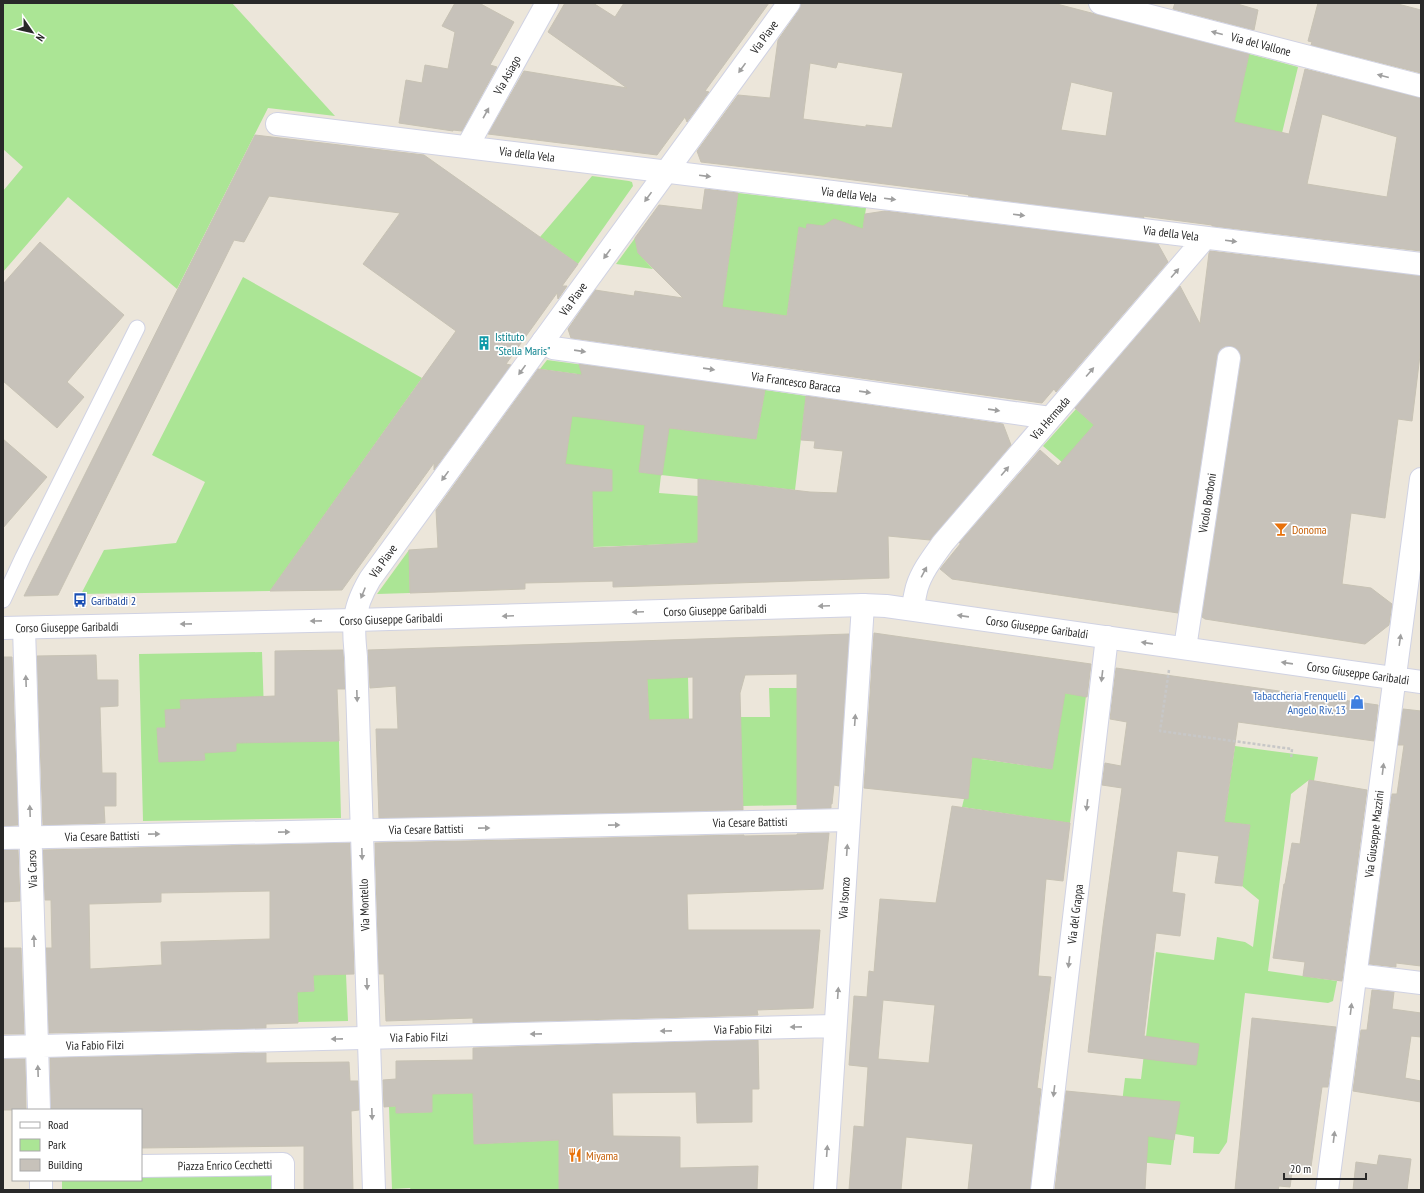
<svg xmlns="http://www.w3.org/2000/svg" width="1424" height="1193" font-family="'PT Sans Narrow',sans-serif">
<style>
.green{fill:#abe595}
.building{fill:#c7c2ba;stroke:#c7c2b4;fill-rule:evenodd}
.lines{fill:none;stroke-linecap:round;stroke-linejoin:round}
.service-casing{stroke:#d0d2e3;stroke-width:17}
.minor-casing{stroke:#d0d2e3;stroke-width:24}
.tertiary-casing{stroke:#d0d2e3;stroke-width:24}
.path{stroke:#c7c7c7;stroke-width:2.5;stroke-dasharray:3 2;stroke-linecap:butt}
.service{stroke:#fff;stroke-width:15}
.minor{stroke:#fff;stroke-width:22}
.tertiary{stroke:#fff;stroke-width:22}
.oneway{fill:#9f9f9f}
.labels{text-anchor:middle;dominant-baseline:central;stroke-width:3.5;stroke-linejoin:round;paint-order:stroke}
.street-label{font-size:12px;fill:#292929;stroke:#fff}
.culture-label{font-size:12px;fill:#0d838f;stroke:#fff;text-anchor:start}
.food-label{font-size:12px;fill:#c56008;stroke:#fff;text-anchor:start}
.transit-label{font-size:12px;fill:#164399;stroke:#fff;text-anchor:start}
.shop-label{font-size:12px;fill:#366cbe;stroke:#fff;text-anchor:end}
</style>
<rect width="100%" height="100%" fill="#ece6da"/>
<!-- green -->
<path class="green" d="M3 3H232L335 116 268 108 177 289 68 197 3 272V191L23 167 3 149Z
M1249 54 1298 67 1282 133 1228 146Z
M592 176 629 181 632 182 633 186 578 264 540 237Z
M738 193 866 208 857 271 828 227 806 229 799 228 787 316 708 306 726 278Z
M635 238 638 253 653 269 616 264Z
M243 277 422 378 270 591 81 594 104 550 176 543 205 482 152 455Z
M547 360 606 368 601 419 646 425 639 472 648 473 651 455 669 428 756 439 765 390 806 396 795 490 661 475 659 493 698 496V543L593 547 592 509 523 493 612 490V470L523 460 489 439 567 449 577 374 540 369Z
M1076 409 1094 425 1076 446 1103 497 1043 446Z
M409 550 410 593 377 594Z
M262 652 265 742 339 741 341 818 143 821 139 654Z
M688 677 689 719 649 720 647 679Z
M769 688H797V805L743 806 740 717H770Z
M1035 689 1086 696 1070 823 962 807 971 770 973 744 984 736 981 759 1052 769 1058 732Z
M1235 746 1318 757 1314 781 1309 780 1291 794 1268 971 1337 981 1333 1001 1328 1003 1245 993 1227 1142 1219 1154 1193 1153 1194 1137 1175 1134 1171 1165 1115 1160 1125 1078 1141 1079 1156 952 1214 960 1217 937 1245 942 1253 947 1259 900 1242 886 1250 825 1224 822Z
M346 974 348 1021 298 1022 297 992 314 991 313 975Z
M473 1093 474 1144 559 1140V1190H411L410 1188 392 1189 389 1107 396 1106 397 1113 432 1112V1094Z
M141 1173H274L275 1190H62V1180H141Z"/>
<!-- building -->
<path class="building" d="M455 3H479L514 22 490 65 497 67 462 131 453 130V131L399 123 406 80 422 83 425 65 448 69 455 32 442 26Z
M565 3H593L615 17 624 3H769L705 91 709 92 687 122 685 117 657 155 488 134 524 71 627 88 548 32Z
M801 3H1053L1249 54 1234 122 1289 134 1305 69 1421 98V251L1212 226V225L1143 216 1144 218 968 196 972 195 814 175 701 162 697 151 738 95 770 98 778 40 799 10ZM838 62 903 73 892 128 866 125V127L803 119 810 63 836 68ZM1071 82 1113 92 1106 136 1061 130ZM1322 114 1397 137 1387 197 1307 184Z
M1175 3H1234L1258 10 1254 30 1173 9Z
M1318 3H1394L1421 10V73L1311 45 1312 42 1308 41Z
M255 135 424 155 578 264 562 286H567L558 299 557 293 506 364 511 365 434 470V463L342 590 270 591 456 331 363 264 400 213 269 196 244 242 234 240 58 595 24 596Z
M705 189 738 193 722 307 787 316 799 227 806 229 807 224 823 226 834 219 863 229 865 214 885 211 1158 244 1168 262 1056 392 1054 389 1042 403 571 338 568 329 595 290 634 296 635 291 683 298 638 253 635 238 659 205 702 210Z
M40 242 124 315 67 382 84 397 57 428 3 381V284Z
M1210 251 1421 276V347L1412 421 1398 419 1385 518 1351 513 1342 584 1371 588 1392 604 1389 625 1365 644 1205 619 1202 617 1241 360 1240 353 1236 348 1231 346 1224 347 1219 351 1217 356 1178 613 952 579 940 569 961 543H959L1040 450 1058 466 1094 425 1075 408 1180 286 1200 324 1209 253Z
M579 364 765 390 756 439 669 428 662 475 639 472 645 425 572 416 565 464 612 470V491H592L593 548 698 543V479L810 492 837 493 843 451 814 448 815 441 801 440 806 396 1003 424 1011 445 930 540 888 536 889 578 613 587V581L525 583V589L410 593 409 550 438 548 436 510 538 369 582 375Z
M3 439 47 477 3 528Z
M874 633 1091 664 1087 697 1065 693 1052 769 972 757 968 799 864 788Z
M849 634 839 786 834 785 832 804H831V808L797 809V674L745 675 740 693 743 810 379 818 376 729H398L396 686 370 688 368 650ZM693 677V719L649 720 647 679Z
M343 650 345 689H337L339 741 236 743V751L204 753 205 760 159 762 157 728H166L165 710 181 709 180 700 275 696V651Z
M96 655 97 680H118V706L100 707 102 773H116V806H104L105 823 43 825 37 656Z
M3 657H12L18 825 3 826Z
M1116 668 1378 705 1374 741 1238 722 1224 822 1250 825 1242 886 1215 883 1219 856 1177 851 1172 892 1185 894 1180 936 1156 933 1144 1036 1199 1044 1196 1065 1088 1052 1103 926 1122 788 1102 785 1105 763 1121 766 1127 722 1110 719Z
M1403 709 1421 711V966L1396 963V967L1369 964 1392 794H1397L1404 745H1398Z
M1309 780 1367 790 1342 981 1303 976 1305 962 1273 958 1284 884H1285L1292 843 1300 844Z
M952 806 1070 823 1063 881 1046 879 1038 976 1051 977 1037 1088 1041 1089 1030 1190H968L973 1144 906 1137 901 1190H849L854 1126 864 1127 868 1067 849 1065 854 996 867 997 869 971 874 972 880 899 936 903ZM883 1000 935 1005 929 1063 878 1059Z
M829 833 823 889 687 894 688 930H820L813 1008 757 1010 758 1015 473 1023V1018L386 1021 384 974H379L375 843 744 835V836L797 835V834Z
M350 843 354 974 313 975 314 991 297 992 298 1023 266 1024V1028L49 1033 46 948H52L51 900H45L43 850ZM270 891V939L161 942 162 965 90 969 89 904 161 902V893Z
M3 850H18L20 901 3 902Z
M3 948H21L24 1034H3Z
M1372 990 1394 992 1392 1009 1421 1013V1037L1411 1036 1405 1078 1421 1081V1102L1353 1091 1361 1030H1367Z
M1252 1018 1336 1027 1328 1087H1322L1311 1167 1293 1165 1290 1187 1279 1186 1278 1190H1235Z
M758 1040 759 1089H752V1122L697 1123 696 1092 612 1093 613 1136 680 1137V1168L758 1166 757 1190H559V1140L474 1144 473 1093 432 1094V1112L396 1113V1106L384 1107 383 1080 396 1079V1061L473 1060V1048Z
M266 1053V1063L349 1062 350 1081H358L359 1110 351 1111 353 1190H304V1146L141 1148V1110H51L50 1058Z
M3 1059H25L26 1110H3Z
M1066 1091 1180 1102 1174 1140 1148 1136 1145 1190H1055Z
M1379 1155 1411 1159 1407 1190H1353L1356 1162 1377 1165Z"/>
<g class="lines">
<defs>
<path id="service" d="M3 600 23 557 137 328"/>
<path id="minor" d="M1100 3 1421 86
M277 124 1421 264
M467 147 547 3
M543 341 553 348 1050 418
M912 609C914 602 915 594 917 587 922 571 933 557 943 543L1205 238
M24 628 39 1110
M1185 648 1229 358
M3 838 849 820
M1356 975 1421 983
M3 1047 835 1026
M141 1166 283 1164V1190
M41 1180V1190
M825 1190 863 605
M1042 1190 1107 637"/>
<path id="tertiary" d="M3 628 355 620 863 605 886 606 1421 682
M374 1190 356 657C355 645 353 632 355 620 356 605 363 591 370 579L789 3
M1327 1190 1421 479"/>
</defs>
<!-- service casing -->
<use href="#service" class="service-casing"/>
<!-- minor casing -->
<use href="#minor" class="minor-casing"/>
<!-- tertiary casing -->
<use href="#tertiary" class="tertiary-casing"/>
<!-- path -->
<path class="path" d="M1169 670 1160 731 1292 749 1291 759"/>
<!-- service -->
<use href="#service" class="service"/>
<!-- minor -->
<use href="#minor" class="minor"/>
<!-- tertiary -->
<use href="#tertiary" class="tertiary"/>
</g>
<!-- one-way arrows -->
<defs><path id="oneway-solid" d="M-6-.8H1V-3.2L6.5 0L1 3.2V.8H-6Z"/></defs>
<g class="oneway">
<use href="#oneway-solid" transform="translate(1217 33) rotate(-165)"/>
<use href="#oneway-solid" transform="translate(742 68) rotate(126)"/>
<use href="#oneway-solid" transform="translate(1383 76) rotate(-165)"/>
<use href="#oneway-solid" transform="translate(486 113) rotate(-61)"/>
<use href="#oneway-solid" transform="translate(705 176) rotate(7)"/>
<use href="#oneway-solid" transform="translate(648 197) rotate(126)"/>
<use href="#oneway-solid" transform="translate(890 199) rotate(7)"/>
<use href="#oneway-solid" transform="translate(1019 215) rotate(7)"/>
<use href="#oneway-solid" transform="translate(1231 241) rotate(7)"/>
<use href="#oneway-solid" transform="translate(607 254) rotate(126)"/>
<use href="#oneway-solid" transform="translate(1175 273) rotate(-49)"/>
<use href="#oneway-solid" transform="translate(580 351) rotate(8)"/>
<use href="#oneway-solid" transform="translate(709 369) rotate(8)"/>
<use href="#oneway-solid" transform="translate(522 370) rotate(126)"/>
<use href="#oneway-solid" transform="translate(1090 372) rotate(-49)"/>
<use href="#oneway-solid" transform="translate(865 392) rotate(8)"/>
<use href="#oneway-solid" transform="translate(994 410) rotate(8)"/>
<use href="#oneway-solid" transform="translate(1005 471) rotate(-50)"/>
<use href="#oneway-solid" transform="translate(445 476) rotate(126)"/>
<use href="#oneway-solid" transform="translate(924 572) rotate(-62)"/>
<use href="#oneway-solid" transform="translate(363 593) rotate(112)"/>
<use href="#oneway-solid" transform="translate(824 606) rotate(178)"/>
<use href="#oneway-solid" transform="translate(638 612) rotate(178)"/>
<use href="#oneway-solid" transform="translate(508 616) rotate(178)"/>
<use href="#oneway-solid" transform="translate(963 616) rotate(-172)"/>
<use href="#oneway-solid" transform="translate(316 621) rotate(179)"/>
<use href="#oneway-solid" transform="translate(186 624) rotate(179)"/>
<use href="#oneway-solid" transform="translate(1400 640) rotate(-82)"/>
<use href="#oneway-solid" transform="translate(1147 643) rotate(-172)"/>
<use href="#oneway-solid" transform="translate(1287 663) rotate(-172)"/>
<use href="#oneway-solid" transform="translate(1102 676) rotate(97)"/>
<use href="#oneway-solid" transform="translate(26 681) rotate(-92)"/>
<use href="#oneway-solid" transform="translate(357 696) rotate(88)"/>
<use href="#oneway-solid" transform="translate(855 720) rotate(-86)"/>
<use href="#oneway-solid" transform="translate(1383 769) rotate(-83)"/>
<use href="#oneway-solid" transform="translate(1087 805) rotate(97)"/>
<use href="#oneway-solid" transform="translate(30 811) rotate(-92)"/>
<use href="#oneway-solid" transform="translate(614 825) rotate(-1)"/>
<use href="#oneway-solid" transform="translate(484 828) rotate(-1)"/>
<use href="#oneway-solid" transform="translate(284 832) rotate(-1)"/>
<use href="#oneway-solid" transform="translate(154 834) rotate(-1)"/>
<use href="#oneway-solid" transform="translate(847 850) rotate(-86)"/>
<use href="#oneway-solid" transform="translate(362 854) rotate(88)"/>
<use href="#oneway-solid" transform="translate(34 941) rotate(-92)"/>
<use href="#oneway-solid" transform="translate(1069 962) rotate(97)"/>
<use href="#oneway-solid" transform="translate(367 984) rotate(88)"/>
<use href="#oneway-solid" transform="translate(838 993) rotate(-86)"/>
<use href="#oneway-solid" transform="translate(1351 1009) rotate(-83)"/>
<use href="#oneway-solid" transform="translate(796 1027) rotate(179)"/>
<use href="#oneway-solid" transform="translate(666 1031) rotate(179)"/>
<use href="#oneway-solid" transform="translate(536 1034) rotate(179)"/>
<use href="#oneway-solid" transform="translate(337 1039) rotate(179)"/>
<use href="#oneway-solid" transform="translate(38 1071) rotate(-92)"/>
<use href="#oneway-solid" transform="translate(1054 1091) rotate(97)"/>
<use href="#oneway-solid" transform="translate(372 1114) rotate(88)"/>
<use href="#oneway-solid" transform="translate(1334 1137) rotate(-83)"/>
<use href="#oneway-solid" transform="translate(827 1151) rotate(-86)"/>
</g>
<!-- icons -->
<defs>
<symbol id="building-bare" viewBox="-9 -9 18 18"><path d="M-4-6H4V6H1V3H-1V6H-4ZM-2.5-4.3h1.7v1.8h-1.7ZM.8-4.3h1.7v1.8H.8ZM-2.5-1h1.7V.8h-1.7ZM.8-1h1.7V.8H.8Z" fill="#0f9aa8" stroke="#fff" stroke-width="2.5" paint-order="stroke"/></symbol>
<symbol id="bar-bare" viewBox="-9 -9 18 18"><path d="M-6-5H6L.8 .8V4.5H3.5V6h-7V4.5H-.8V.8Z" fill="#e8710a" stroke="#fff" stroke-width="2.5" paint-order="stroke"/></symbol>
<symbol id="bus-bare" viewBox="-9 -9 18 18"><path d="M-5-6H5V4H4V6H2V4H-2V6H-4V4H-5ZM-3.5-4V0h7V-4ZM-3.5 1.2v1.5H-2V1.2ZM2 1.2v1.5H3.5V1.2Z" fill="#1a4fb4" stroke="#fff" stroke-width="2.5" paint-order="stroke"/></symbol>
<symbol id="shop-bare" viewBox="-9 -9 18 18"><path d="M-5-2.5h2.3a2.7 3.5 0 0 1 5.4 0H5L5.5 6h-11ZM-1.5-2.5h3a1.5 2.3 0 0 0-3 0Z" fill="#3f7fe0" stroke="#fff" stroke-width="2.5" paint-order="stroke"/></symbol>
<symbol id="restaurant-bare" viewBox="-9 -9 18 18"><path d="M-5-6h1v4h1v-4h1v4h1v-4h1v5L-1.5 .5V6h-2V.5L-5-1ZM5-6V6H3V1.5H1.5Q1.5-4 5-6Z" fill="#e8710a" stroke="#fff" stroke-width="2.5" paint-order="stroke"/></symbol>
</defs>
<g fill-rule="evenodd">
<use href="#building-bare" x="474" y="333" width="20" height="20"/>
<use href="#bar-bare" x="1271" y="519" width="20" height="20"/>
<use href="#bus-bare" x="70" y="590" width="20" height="20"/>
<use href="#shop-bare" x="1347" y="692" width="20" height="20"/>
<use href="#restaurant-bare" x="565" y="1145" width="20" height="20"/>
</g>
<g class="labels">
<!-- street labels -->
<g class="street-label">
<text transform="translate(764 37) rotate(-54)">Via Piave</text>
<text transform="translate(1261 44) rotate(15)">Via del Vallone</text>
<text transform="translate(507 75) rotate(-61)">Via Asiago</text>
<text transform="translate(527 154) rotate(7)">Via della Vela</text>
<text transform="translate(849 194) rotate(7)">Via della Vela</text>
<text transform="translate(1171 233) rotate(7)">Via della Vela</text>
<text transform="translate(573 299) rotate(-54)">Via Piave</text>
<text transform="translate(796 382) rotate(8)">Via Francesco Baracca</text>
<text transform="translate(1050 418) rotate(-49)">Via Hermada</text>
<text transform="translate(1207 503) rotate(-81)">Vicolo Borboni</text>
<text transform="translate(383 561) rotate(-54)">Via Piave</text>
<text transform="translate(715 610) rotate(-2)">Corso Giuseppe Garibaldi</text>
<text transform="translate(391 619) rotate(-2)">Corso Giuseppe Garibaldi</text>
<text transform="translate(67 627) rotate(-1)">Corso Giuseppe Garibaldi</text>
<text transform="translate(1037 627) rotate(8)">Corso Giuseppe Garibaldi</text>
<text transform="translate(1358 673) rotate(8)">Corso Giuseppe Garibaldi</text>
<text transform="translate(750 822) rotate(-1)">Via Cesare Battisti</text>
<text transform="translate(426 829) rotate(-1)">Via Cesare Battisti</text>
<text transform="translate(1374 834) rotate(-83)">Via Giuseppe Mazzini</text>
<text transform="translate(102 836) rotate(-1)">Via Cesare Battisti</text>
<text transform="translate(32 869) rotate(-92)">Via Carso</text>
<text transform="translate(844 898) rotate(-86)">Via Isonzo</text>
<text transform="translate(364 905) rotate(-92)">Via Montello</text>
<text transform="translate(1075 914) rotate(-83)">Via del Grappa</text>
<text transform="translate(743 1029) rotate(-1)">Via Fabio Filzi</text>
<text transform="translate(419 1037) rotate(-1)">Via Fabio Filzi</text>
<text transform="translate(95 1045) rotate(-1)">Via Fabio Filzi</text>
<text transform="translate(225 1165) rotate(-1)">Piazza Enrico Cecchetti</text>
</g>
<!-- culture labels -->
<g class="culture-label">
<text x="495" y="336">Istituto<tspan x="495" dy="14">"Stella Maris"</tspan></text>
</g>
<!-- food labels -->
<g class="food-label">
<text x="1292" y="529">Donoma</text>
<text x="586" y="1155">Miyama</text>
</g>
<!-- transit labels -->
<g class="transit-label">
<text x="91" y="600">Garibaldi 2</text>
</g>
<!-- shop labels -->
<g class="shop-label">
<text x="1346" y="695">Tabaccheria Frenquelli<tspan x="1346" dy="14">Angelo Riv. 13</tspan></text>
</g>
</g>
<!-- border -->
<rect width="1424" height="1193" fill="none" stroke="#292929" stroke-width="8"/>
<!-- legend -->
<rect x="12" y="1109" width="130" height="72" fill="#ffffff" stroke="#a9a9a9"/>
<rect x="20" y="1122" width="20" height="6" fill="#ffffff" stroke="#a9a9a9"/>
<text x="48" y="1129" font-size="12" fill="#292929">Road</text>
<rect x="20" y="1139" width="20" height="12" fill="#abe595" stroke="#a9a9a9"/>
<text x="48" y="1149" font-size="12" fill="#292929">Park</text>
<rect x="20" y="1159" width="20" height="12" fill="#c7c2ba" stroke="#a9a9a9"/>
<text x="48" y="1169" font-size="12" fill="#292929">Building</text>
<!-- north arrow -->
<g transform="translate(32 32) rotate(124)" stroke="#ffffff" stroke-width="3" paint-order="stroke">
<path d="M0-3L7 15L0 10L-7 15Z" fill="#292929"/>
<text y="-6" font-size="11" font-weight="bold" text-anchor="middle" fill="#292929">N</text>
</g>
<!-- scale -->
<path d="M1284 1173v6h82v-6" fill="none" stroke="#292929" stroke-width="2"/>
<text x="1290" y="1173" font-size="12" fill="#292929" stroke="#ffffff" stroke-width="3" paint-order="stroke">20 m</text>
</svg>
